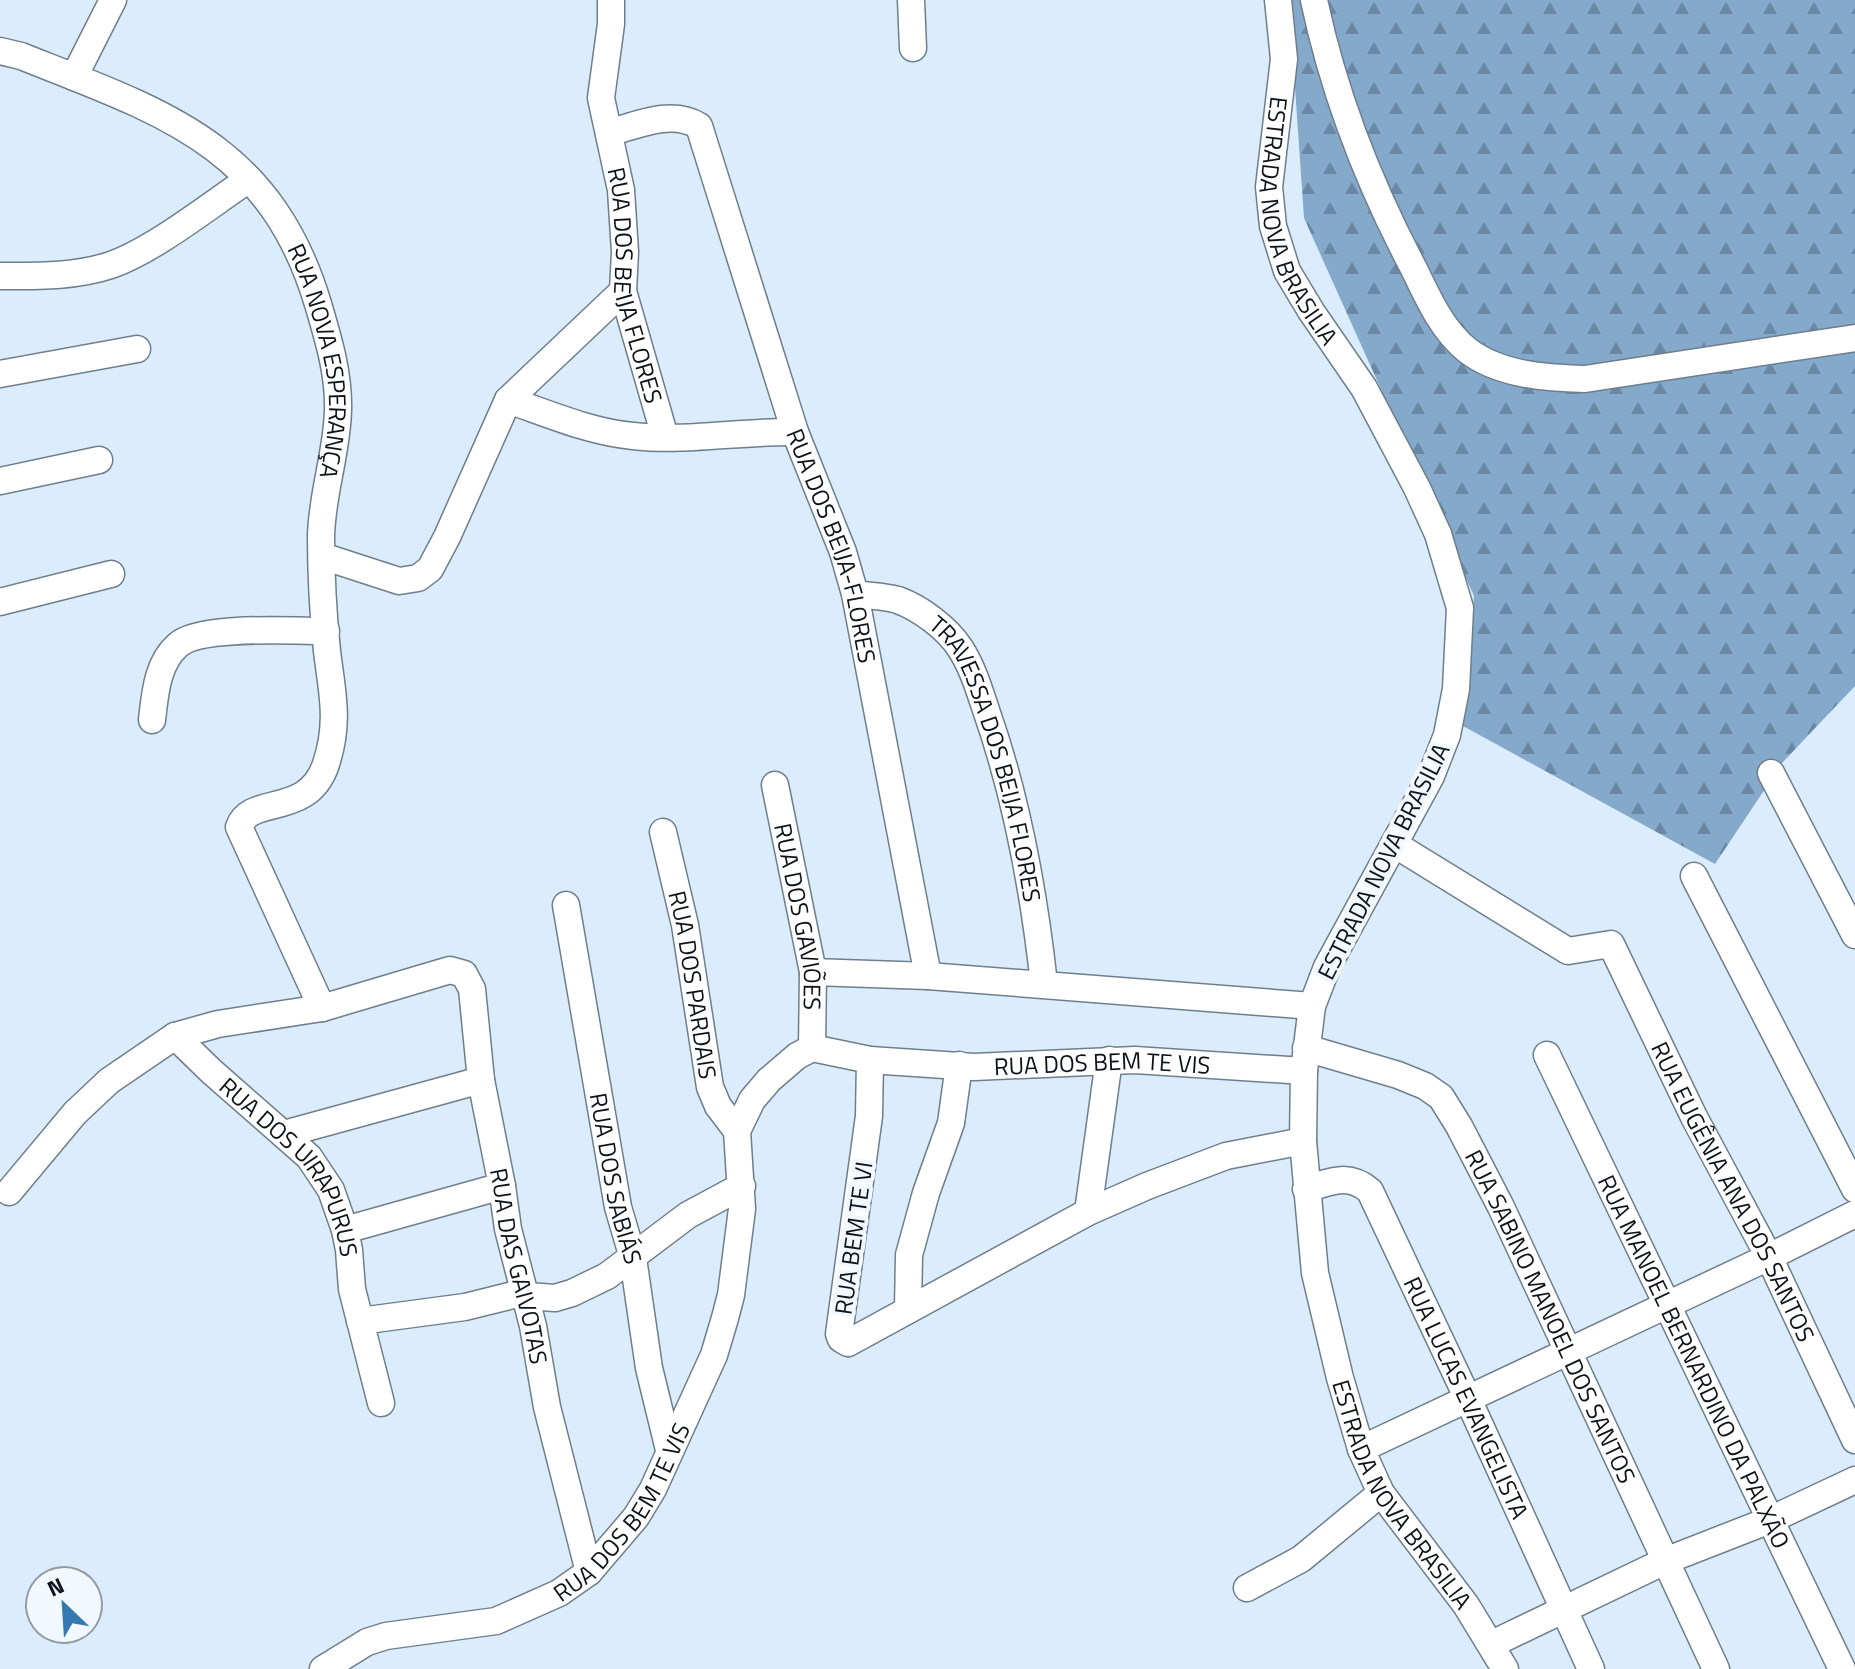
<svg xmlns="http://www.w3.org/2000/svg" width="1855" height="1669" font-family="'Titillium Web',sans-serif">
<style>
.forest{fill:url(#forest-firs)}
.lines{fill:none;stroke-linecap:round;stroke-linejoin:round}
.minor-casing{stroke:#6e7e8c;stroke-width:29}
.minor{stroke:#fff;stroke-width:26}
.labels{text-anchor:middle;dominant-baseline:central;stroke-width:8;stroke-linejoin:round;paint-order:stroke}
.street-label{font-size:24px;fill:#0d1319;stroke:#f1f8ff}
</style>
<defs>
<pattern id="forest-firs" width="22" height="20" patternUnits="userSpaceOnUse" patternTransform="scale(2)"><rect width="22" height="20" fill="#84a9ca"/><path d="M5 1l3.5 6h-7zM16 11l3.5 6h-7z" fill="#6a88a3"/></pattern>
</defs>
<rect width="100%" height="100%" fill="#dbedfc"/>
<!-- forest -->
<path class="forest" d="M1289 0H1855V686L1783 762 1715 864 1463 726 1474 596 1304 218Z"/>
<g class="lines">
<defs>
<g id="minor">
<path id="s1" d="M611 0V24L601 98 621 190 625 252 623 291 665 437"/>
<path d="M911 0 913 48"/>
<path id="s2" d="M1278 0 1284 59 1269 187 1273 226 1287 271 1311 311 1364 388 1417 488 1438 534 1460 608 1456 689 1447 735 1431 776 1327 967 1312 1006 1304 1071 1303 1141 1315 1273 1340 1378 1361 1449 1381 1493 1466 1605 1505 1669"/>
<path d="M1314 0C1334 95 1369 184 1414 269 1428 298 1442 330 1467 350 1499 375 1546 378 1585 379L1855 338"/>
<path id="s3" d="M0 51 21 56C162 112 270 144 318 304 328 338 339 373 338 410 337 453 322 493 321 536 321 574 323 613 327 651 332 693 340 721 326 764 308 819 250 794 239 827L322 1008"/>
<path d="M74 77 113 0"/>
<path id="s4" d="M609 133C637 125 672 109 699 126L795 432 843 552 855 594 928 976"/>
<path d="M0 276C37 276 75 277 111 265 154 250 210 205 249 179"/>
<path d="M0 374 137 349"/>
<path d="M508 400C549 414 590 432 633 436 685 442 742 431 795 432"/>
<path d="M0 481 99 460"/>
<path d="M322 556 399 581 418 578 430 569 447 537 508 400 623 291"/>
<path id="s5" d="M855 594C869 596 885 596 898 600 920 608 947 628 960 648 972 666 979 689 986 710 1017 798 1034 892 1044 984"/>
<path d="M0 602 111 574"/>
<path d="M152 720C155 694 157 663 178 645 199 625 294 631 326 631"/>
<path d="M1771 773 1855 935"/>
<path id="s6" d="M775 785 813 972 812 1048"/>
<path id="s7" d="M663 832 685 925 710 1087 718 1106 737 1131"/>
<path id="s8" d="M1394 844 1568 951 1611 944 1694 1117 1769 1257 1855 1440"/>
<path d="M1694 876 1855 1189"/>
<path id="s9" d="M566 905 618 1207 633 1258 649 1368 669 1450"/>
<path d="M813 972 928 976 1312 1006"/>
<path id="s10" d="M175 1036 211 1071 309 1157 331 1190 345 1230 349 1250 352 1289 381 1403"/>
<path id="s11" d="M1306 1048 1398 1075 1425 1086 1441 1097 1459 1126 1501 1207 1716 1669"/>
<path id="s12" d="M1547 1055 1842 1669"/>
<path d="M870 1060 869 1116 839 1334 841 1339 848 1343 1088 1212 1147 1186 1226 1156 1303 1141"/>
<path d="M284 1134 481 1080"/>
<path id="s13" d="M1306 1189C1331 1182 1348 1172 1370 1191L1468 1399 1591 1669"/>
<path id="s14" d="M9 1192 75 1113 109 1081 175 1036 218 1024 322 1008 450 970 464 974 472 989 481 1080 502 1186 508 1229 533 1326 547 1407 589 1572"/>
<path d="M1088 1212 1109 1060"/>
<path d="M345 1230 502 1186"/>
<path d="M908 1310 909 1255 926 1193 951 1123 959 1065"/>
<path d="M360 1321 465 1307 513 1295 555 1298 572 1293 607 1276 688 1215 742 1186"/>
<path d="M1361 1449 1769 1257 1855 1214"/>
<path d="M1247 1588 1301 1559 1381 1493"/>
<path d="M1492 1644 1665 1561 1770 1520 1855 1480"/>
<path id="s15" d="M323 1669 367 1642 386 1636 496 1621 559 1593 589 1572 636 1517 653 1489 714 1355 725 1318 731 1295 742 1209 737 1131 752 1100 769 1080 797 1056 812 1048 870 1060 974 1067 1135 1060 1304 1071"/>
</g>
</defs>
<!-- minor casing -->
<use href="#minor" class="minor-casing"/>
<!-- minor -->
<use href="#minor" class="minor"/>
</g>
<g class="labels">
<!-- street labels -->
<g class="street-label">
<text stroke="none"><textPath href="#s2" startOffset="228">ESTRADA NOVA BRASILIA</textPath></text>
<text stroke="none"><textPath href="#s1" startOffset="290">RUA DOS BEIJA FLORES</textPath></text>
<text stroke="none"><textPath href="#s3" startOffset="484">RUA NOVA ESPERANÇA</textPath></text>
<text stroke="none"><textPath href="#s4" startOffset="534">RUA DOS BEIJA-FLORES</textPath></text>
<text stroke="none"><textPath href="#s5" startOffset="236">TRAVESSA DOS BEIJA FLORES</textPath></text>
<text transform="translate(1383 861) rotate(-63)">ESTRADA NOVA BRASILIA</text>
<text stroke="none"><textPath href="#s6" startOffset="134">RUA DOS GAVIÕES</textPath></text>
<text stroke="none"><textPath href="#s7" startOffset="156">RUA DOS PARDAIS</textPath></text>
<text stroke="none"><textPath href="#s15" startOffset="1174">RUA DOS BEM TE VIS</textPath></text>
<text stroke="none"><textPath href="#s10" startOffset="178">RUA DOS UIRAPURUS</textPath></text>
<text stroke="none"><textPath href="#s9" startOffset="278">RUA DOS SABIÁS</textPath></text>
<text stroke="none"><textPath href="#s8" startOffset="524">RUA EUGÊNIA ANA DOS SANTOS</textPath></text>
<text transform="translate(853 1238) rotate(-82)">RUA BEM TE VI</text>
<text stroke="none"><textPath href="#s14" startOffset="826">RUA DAS GAIVOTAS</textPath></text>
<text stroke="none"><textPath href="#s11" startOffset="390">RUA SABINO MANOEL DOS SANTOS</textPath></text>
<text stroke="none"><textPath href="#s12" startOffset="340">RUA MANOEL BERNARDINO DA PALXÃO</textPath></text>
<text stroke="none"><textPath href="#s13" startOffset="296">RUA LUCAS EVANGELISTA</textPath></text>
<text stroke="none"><textPath href="#s2" startOffset="1596">ESTRADA NOVA BRASILIA</textPath></text>
<text stroke="none"><textPath href="#s15" startOffset="356">RUA DOS BEM TE VIS</textPath></text>
</g>
</g>
<!-- north arrow -->
<g transform="translate(64 1605) rotate(335)"><circle r="38" fill="#f1f8ff" stroke="#969ca3" stroke-width="2"/>
<path d="M0-6L14 30L0 20L-14 30Z" fill="#3479af"/>
<text y="-12" font-size="22" font-weight="bold" text-anchor="middle" fill="#0d1319">N</text>
</g>
</svg>
